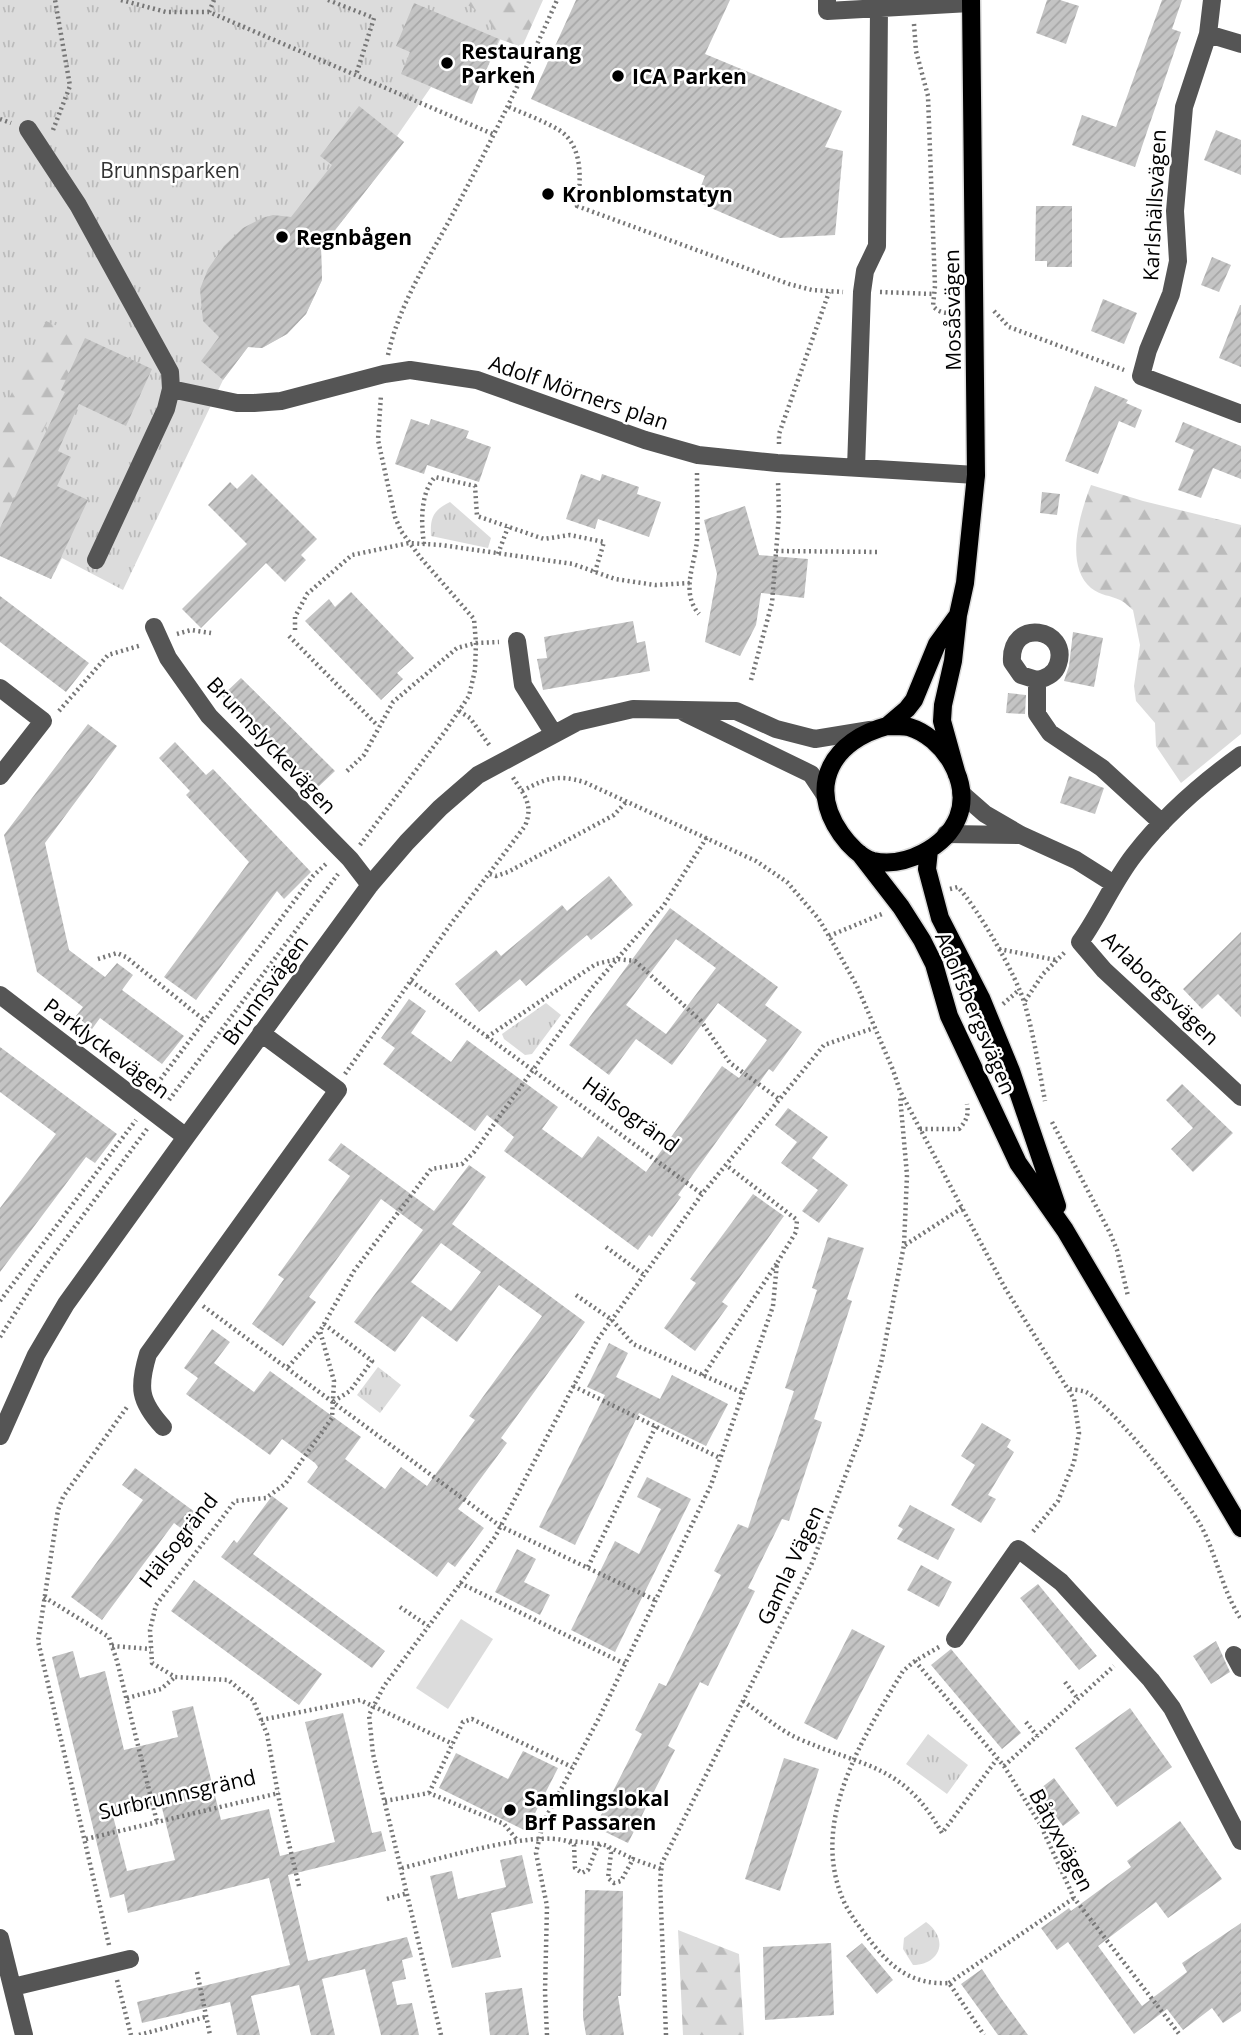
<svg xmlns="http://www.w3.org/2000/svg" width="1241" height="2035" viewBox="0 0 1241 2035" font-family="'Open Sans',sans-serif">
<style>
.grass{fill:url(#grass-tufts)}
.forest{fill:url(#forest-firs)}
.garden{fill:#dcdcdc}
.building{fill:url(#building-hatch);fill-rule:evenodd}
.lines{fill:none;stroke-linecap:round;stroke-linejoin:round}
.major-casing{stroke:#dbdbdb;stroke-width:21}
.path{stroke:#777;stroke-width:4.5;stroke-dasharray:2 3.5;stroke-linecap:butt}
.minor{stroke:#555;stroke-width:18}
.major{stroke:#000;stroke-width:18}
.poi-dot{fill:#000;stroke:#fff;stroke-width:2.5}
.labels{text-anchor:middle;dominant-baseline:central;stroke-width:5;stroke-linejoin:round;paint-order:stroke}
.poi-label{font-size:21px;font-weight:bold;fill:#000;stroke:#fff;text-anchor:start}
.park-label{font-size:21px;fill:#333;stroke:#fff}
.street-label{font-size:21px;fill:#000;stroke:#fff}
</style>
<defs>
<pattern id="grass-tufts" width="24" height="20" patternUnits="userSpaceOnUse" patternTransform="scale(1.75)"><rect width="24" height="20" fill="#dcdcdc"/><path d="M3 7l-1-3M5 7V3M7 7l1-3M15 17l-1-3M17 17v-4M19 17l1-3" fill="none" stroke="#bbb"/></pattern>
<pattern id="forest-firs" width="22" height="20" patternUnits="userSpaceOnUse" patternTransform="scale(1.75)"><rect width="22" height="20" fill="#dcdcdc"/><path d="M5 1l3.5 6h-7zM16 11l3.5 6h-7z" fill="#bbb"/></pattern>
<pattern id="building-hatch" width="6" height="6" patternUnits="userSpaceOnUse" patternTransform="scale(1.75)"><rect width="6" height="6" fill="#c4c4c4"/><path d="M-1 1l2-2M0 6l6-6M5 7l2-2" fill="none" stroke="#a7a7a7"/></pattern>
</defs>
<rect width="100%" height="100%" fill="#fff"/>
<path class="grass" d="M0 0H518L471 104 431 87 397 136 404 142 321 248 322 280 306 314 287 334 262 348 248 347 223 380 123 590 62 558 51 579 0 556Z
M450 502 491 538 488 548 431 536C430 518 433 510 450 502Z
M546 1003 561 1015 532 1054 525 1055 504 1039 502 1034Z
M378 1367 401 1385 380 1413 357 1395Z
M928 1734 968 1765 947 1794 906 1764Z
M926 1922C949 1939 941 1964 913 1965L903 1949 904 1938Z"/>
<path class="forest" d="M459 0H543L522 47 499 39 486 16Z
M46 321 85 338 0 528V407L4 409Z
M1091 485 1143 501 1241 525V734L1181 783 1156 746 1155 723 1136 701 1134 686 1140 645 1133 610C1129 607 1125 602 1120 600 1110 595 1101 596 1091 588 1064 565 1080 513 1091 485Z
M678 1930 739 1954 744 2035H683Z"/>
<path class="garden" d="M461 1619 493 1639 448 1709 416 1688Z"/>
<path class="building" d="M576 0H730L705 54 842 111 825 147 843 151 835 235 780 238 695 201 705 176 531 99Z
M1047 0H1060L1079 6 1066 44 1036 33Z
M1162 0H1182L1172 29 1181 32 1135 167 1072 145 1082 115 1116 127Z
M414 3 499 39 472 104 401 74 410 52 396 46Z
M359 106 404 142 321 248 322 280 306 314 287 334 262 348 248 347 223 380 201 361 219 337 203 321 200 289 208 269 224 246 243 228 262 218 273 215 291 217 332 165 320 156Z
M1216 130 1241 140V175L1204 160Z
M1036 206H1072V267H1047V261H1035Z
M1212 257 1231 265 1219 292 1201 285Z
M1103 299 1137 313 1124 344 1091 331Z
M1240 305H1241V367L1219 358Z
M85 338 152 369 126 426 79 404 58 451 71 457 57 486 88 500 51 579 0 556V528L65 392 61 390Z
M1095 386 1128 400 1126 403 1142 410 1135 428 1119 421 1098 474 1065 461Z
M411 419 429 425 431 419 469 431 466 438 491 447 479 482 427 465 424 474 395 464Z
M1183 422 1241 446V479L1213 468 1201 498 1178 490 1194 450 1175 442Z
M252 474 317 539 301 555 306 560 285 582 266 563 201 628 182 609 247 544 208 505 230 482 237 489Z
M581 474 600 481 602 474 639 487 637 494 661 502 649 537 598 519 595 529 566 519Z
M1042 492 1060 494 1057 515 1040 513Z
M745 506 759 555 808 559 804 598 761 593 756 625 740 656 705 642 717 574 704 520Z
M351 592 414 658 397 673 403 679 381 700 305 621 329 599 335 607Z
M0 596 89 663 66 692 0 642Z
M633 621 637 643 645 641 650 671 543 690 537 659 547 658 544 637Z
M1073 632 1103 638 1094 687 1064 681 1069 666Z
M241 678 335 771 316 789 222 696Z
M1008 693 1026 695 1025 714 1006 713Z
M88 724 117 746 45 843 69 950 105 977 117 963 133 975 122 990 184 1036 162 1064 100 1018 92 1029 76 1016 83 1007 37 972 4 835Z
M175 742 206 775 213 769 311 872 284 899 277 891 196 1000 164 977 249 862 186 795 190 791 159 758Z
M1069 776 1104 788 1095 814 1060 803Z
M609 876 633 905 591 940 587 935 526 986 520 979 479 1012 455 984 496 950 501 956 562 905 567 911Z
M670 908 778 987 765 1005 802 1032 773 1072 769 1069 678 1195 681 1197 652 1237 649 1235 638 1250 504 1151 514 1137 487 1115 475 1131 383 1064 395 1048 381 1038 409 999 426 1011 411 1033 451 1062 467 1040 558 1107 542 1129 582 1158 598 1136 646 1172 722 1066 739 1078 767 1040 718 1003 672 1065 636 1039 609 1075 569 1045ZM676 939 716 968 666 1034 626 1005Z
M1241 932V1017L1218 994 1202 1009 1183 989Z
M0 1047 117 1134 95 1163 86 1157 0 1272V1208L56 1134 0 1092Z
M1182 1084 1233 1133 1193 1172 1171 1149 1193 1128 1166 1100Z
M788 1108 828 1137 812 1158 848 1185 819 1223 802 1211 818 1190 781 1163 797 1142 775 1125Z
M341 1143 434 1211 469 1165 486 1177 452 1224 585 1322 501 1438 507 1443 458 1509 484 1528 455 1567 448 1562 437 1577 307 1482 318 1467 315 1463 282 1439 270 1455 186 1394 198 1378 184 1368 212 1329 230 1342 214 1363 254 1392 270 1371 361 1437 345 1459 385 1489 401 1467 427 1486 475 1420 469 1416 542 1316 499 1285 457 1342 422 1316 395 1352 354 1322 423 1230 381 1199 309 1297 316 1302 283 1346 252 1324 284 1279 278 1275 350 1176 328 1160ZM441 1243 481 1272 451 1311 411 1282Z
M753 1194 784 1216 722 1302 728 1306 695 1351 664 1328 696 1283 690 1279Z
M828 1237 864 1248 847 1299 852 1301 814 1419 822 1422 789 1521 782 1519 748 1588 755 1591 708 1686 700 1682 668 1746 675 1750 628 1843 595 1827 642 1734 635 1730 659 1683 666 1686 721 1575 714 1571 738 1524 748 1528 794 1391 785 1388 817 1290 812 1288Z
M609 1343 628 1353 616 1377 660 1399 672 1375 728 1404 706 1446 639 1413 575 1545 539 1527 605 1395 587 1387Z
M982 1423 1011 1440 1007 1447 1014 1452 988 1495 996 1499 981 1523 951 1505 975 1465 961 1456Z
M135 1468 203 1518 190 1535 174 1523 102 1620 71 1597 143 1500 122 1485Z
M647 1477 691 1499 615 1652 571 1630 615 1541 639 1554 661 1509 637 1497Z
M272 1496 288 1508 253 1554 385 1651 372 1668 221 1557 234 1540 237 1543Z
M910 1505 955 1529 938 1560 897 1539 903 1529 898 1526Z
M517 1549 536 1559 524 1582 550 1595 540 1615 495 1592Z
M921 1565 952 1582 939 1607 907 1590Z
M194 1580 322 1674 299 1705 171 1611Z
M1038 1584 1097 1656 1079 1670 1020 1598Z
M852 1629 885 1646 837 1740 804 1723Z
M1216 1641 1230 1672 1211 1684 1193 1656Z
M951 1649 1021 1733 1002 1749 931 1665Z
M73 1651 80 1678 105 1671 124 1750 178 1737 172 1711 193 1706 221 1820 269 1809 280 1856 335 1842 305 1722 343 1713 372 1833 381 1831 386 1851 288 1875 308 1961 407 1937 413 1957 402 1960 406 1979 392 1982 397 2005 412 2003 419 2035H381L365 1969 322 1979 335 2035H311L299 1985 251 1996 260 2035H237L230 2002 142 2023 137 2002 290 1965 269 1878 128 1913 124 1894 110 1898 52 1657ZM161 1804 175 1860 127 1871 113 1816Z
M1130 1708 1172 1767 1117 1807 1075 1748Z
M523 1751 558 1768 526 1831 439 1788 456 1753 508 1779Z
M784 1758 819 1769 780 1891 745 1879Z
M1054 1778 1080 1813 1063 1826 1037 1791Z
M1180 1821 1222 1879 1168 1918 1156 1902 1098 1946 1142 2006 1187 1972 1182 1963 1241 1923V2011L1223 2023 1212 2008 1183 2030 1167 2009 1134 2034 1068 1942 1057 1950 1041 1928 1069 1908 1071 1911 1131 1867 1127 1861Z
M522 1855 533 1903 491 1913 501 1957 452 1968 430 1876 452 1871 458 1899 506 1887 500 1860Z
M585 1890 623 1891 621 1996H618L624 2035H586L583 2017Z
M831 1943 834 2015 765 2020 763 1947Z
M862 1943 893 1980 877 1994 846 1956Z
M982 1969 1001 1998 1028 2035H998L961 1984Z
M522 1988 529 2035H490L485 1993Z"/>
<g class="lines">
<g class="major-casing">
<path id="major" d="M887 726C894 726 902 726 909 727 943 737 972 782 958 817 946 847 905 868 873 861 861 858 848 844 841 834 806 784 834 740 887 726Z
M887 726 907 709 914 700 937 644 958 615
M957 775 942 721 943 705 953 661 958 615 965 583 976 475 971 0
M929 850 927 869 940 918 981 998 1011 1071 1057 1206
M860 854 901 907 922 940 934 964 949 1016 1018 1163 1065 1230 1241 1528"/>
</g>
<path class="path" d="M121 0 166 12H209L495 135
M328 0 374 18 356 75
M209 12 214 0
M914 24 916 51 928 96 935 286 933 306C940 314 947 313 957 313
M509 107C525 114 544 121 559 130 584 146 581 182 577 206L789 284 812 290 843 292
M0 119 11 123
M53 130 70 86 55 0
M880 292 934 294
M994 311 1009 327 1124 370
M388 355C399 303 432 254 457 206 493 138 526 70 557 0
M779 444V434L829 292
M697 473C697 496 698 518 697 540 695 565 680 592 699 614
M424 544C421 523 420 493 435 477L475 486 477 516 544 539 570 535 604 542 595 572
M776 551 879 552
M498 554 508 527
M295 630V617L307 594 352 555 409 543 441 545 573 564 615 579 655 585 690 583
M177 634 191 630 211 633
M289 636 378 726
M751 680 772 603 779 515 778 481
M59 711 108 655 142 645
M459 711 470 718 490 746
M347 771 364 755 393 702 457 648 476 643 499 642
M522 791C547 778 556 774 584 782L756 861 787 882 818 918 829 936 857 986 893 1070 900 1091 962 1208 1005 1288 1074 1399 1079 1433 1074 1462 1058 1501 1031 1534
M360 845 446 730 469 696 475 670 476 643 474 619 420 557 401 531 395 517 378 440 381 395
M490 874 496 876 508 872 614 815 627 801
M950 889 958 887C978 909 1017 976 1025 1005 1034 1036 1039 1069 1045 1101
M829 936 882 914
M999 949 1056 960
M98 959 117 953 126 957 204 1020
M411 981 702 1194
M1025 1001 1043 974 1066 951
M1003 1004 1019 990
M487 1037 596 964 618 959 635 961 701 1021 730 1063 779 1099
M345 1074 450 925 525 826C534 804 524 795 512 776
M154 1088 313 876 328 862
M169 1100 338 874
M1052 1122 1110 1233 1117 1250 1128 1296
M920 1129H959C966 1121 969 1116 967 1104
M905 1245 962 1208
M606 1247 644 1275
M576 1295 612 1320 633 1344 743 1393
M0 1301 136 1120
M203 1306 500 1526 655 1600
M324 1324 372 1361 350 1391 334 1401
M0 1337 39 1275 147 1129
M288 1367 320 1331
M703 1376 777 1263
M573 1386 720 1458
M1070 1389C1075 1390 1081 1390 1086 1392 1110 1404 1187 1500 1201 1526 1217 1556 1222 1590 1241 1619
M588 1567 656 1426
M460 1583 625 1664
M44 1597 109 1637 117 1661 157 1822
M400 1607 428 1626
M112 1646 151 1649
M939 1647 915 1661 903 1671C863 1738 807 1823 845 1904 852 1918 863 1931 872 1943 893 1970 915 1985 949 1983L984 2035
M915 1661 1004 1766 1040 1824 1074 1898 1180 2035
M1065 1682 1078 1699
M127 1698 161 1689 175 1677
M743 1701C760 1713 778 1729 797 1738 862 1767 903 1763 942 1833L997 1759
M261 1720 360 1700 453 1744
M1026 1722 1037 1736
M1004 1766 1114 1666
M429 1793 463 1722 472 1719 572 1767
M385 1801 429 1793 504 1824 517 1840
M86 1839 279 1793
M570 1841 600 1844
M609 1847 633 1859
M402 1868C433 1861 551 1824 574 1845L575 1868 582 1873 588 1870 597 1847 601 1844 608 1846 611 1853 608 1878 614 1883 621 1881 633 1859 661 1869
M299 1886 281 1810 267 1734 253 1700 228 1680 175 1677 152 1663 150 1630 156 1605 235 1501 266 1498 285 1484 332 1418 334 1381 320 1331 354 1271 431 1169 462 1164 474 1152 591 989 664 905 707 837
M387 1899 408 1893
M109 1945 38 1641 58 1510 63 1497 127 1407
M197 1972 210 2035
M117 1980 131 2035
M949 1983 1074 1898
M139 2035 205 2017
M441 2035 373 1754 369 1715 384 1686 495 1537 598 1339 702 1194 824 1045 874 1028
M547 2035 545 1992 547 1906 536 1853 543 1823 599 1718 711 1485 773 1306 777 1263 796 1232 797 1220 726 1165
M666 2035 660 1882 662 1863 812 1563 861 1435 882 1359 904 1245 907 1175 900 1096"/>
<path class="minor" d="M827 0V11L970 3
M1212 0 1208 34 1184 107 1175 211 1178 261 1171 294 1148 350 1141 376 1241 414
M1208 34 1241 44
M28 129 78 205 170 372 171 389 166 409 96 560
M171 389 237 403H254L281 401 384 374 410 370 477 380 645 440 698 455 777 463 976 475
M856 468 862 292 865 271 877 246 879 7
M154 627 168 658 209 716 350 859 370 885
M517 641 523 685 554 734
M1037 680 1021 675 1012 662C1009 617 1070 628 1058 664 1055 674 1047 678 1037 680V714L1050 733 1102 768 1162 823
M0 688 43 721 0 776
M685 713 811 774 825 795
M1241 755C1202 783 1164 816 1134 855 1113 882 1100 914 1080 942L1104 970 1241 1097
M961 793 985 814 1021 835 1076 860 1114 884
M946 834 1021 835
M0 995 186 1137
M163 1427C139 1401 138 1387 148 1354L338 1090 261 1033
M0 1436 36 1355 66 1304 186 1137 370 885 407 842 440 808 478 775 577 722 633 709 736 711 776 729 815 739 870 730
M955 1639 1018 1549 1061 1582 1151 1680 1172 1708 1241 1841
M1234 1655 1241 1668
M0 1938 24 2035
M13 1987 130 1959"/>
<use href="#major" class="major"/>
</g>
<g class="poi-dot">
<circle cx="447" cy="63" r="7"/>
<circle cx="618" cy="76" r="7"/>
<circle cx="548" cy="194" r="7"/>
<circle cx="282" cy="237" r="7"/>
<circle cx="510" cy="1810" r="7"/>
</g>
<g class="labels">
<g class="poi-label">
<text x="461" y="51">Restaurang<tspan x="461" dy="24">Parken</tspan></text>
<text x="632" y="76">ICA Parken</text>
<text x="562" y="194">Kronblomstatyn</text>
<text x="296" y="237">Regnbågen</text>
<text x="524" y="1798">Samlingslokal<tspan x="524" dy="24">Brf Passaren</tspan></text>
</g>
<g class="park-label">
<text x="170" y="170">Brunnsparken</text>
</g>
<g class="street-label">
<text transform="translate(1154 205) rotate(-87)">Karlshällsvägen</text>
<text transform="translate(952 310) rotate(-91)">Mosåsvägen</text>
<text transform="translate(579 392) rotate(19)">Adolf Mörners plan</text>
<text transform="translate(272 745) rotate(47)">Brunnslyckevägen</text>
<text transform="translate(1161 988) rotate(44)">Arlaborgsvägen</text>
<text transform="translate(265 990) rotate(-54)">Brunnsvägen</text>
<text transform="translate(976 1013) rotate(67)">Adolfsbergsvägen</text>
<text transform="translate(107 1048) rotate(37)">Parklyckevägen</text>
<text transform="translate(631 1114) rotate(36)">Hälsogränd</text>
<text transform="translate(178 1540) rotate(-52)">Hälsogränd</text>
<text transform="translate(790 1565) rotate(-65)">Gamla Vägen</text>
<text transform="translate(177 1794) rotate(-13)">Surbrunnsgränd</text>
<text transform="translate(1062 1840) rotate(62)">Båtyxvägen</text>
</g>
</g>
</svg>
